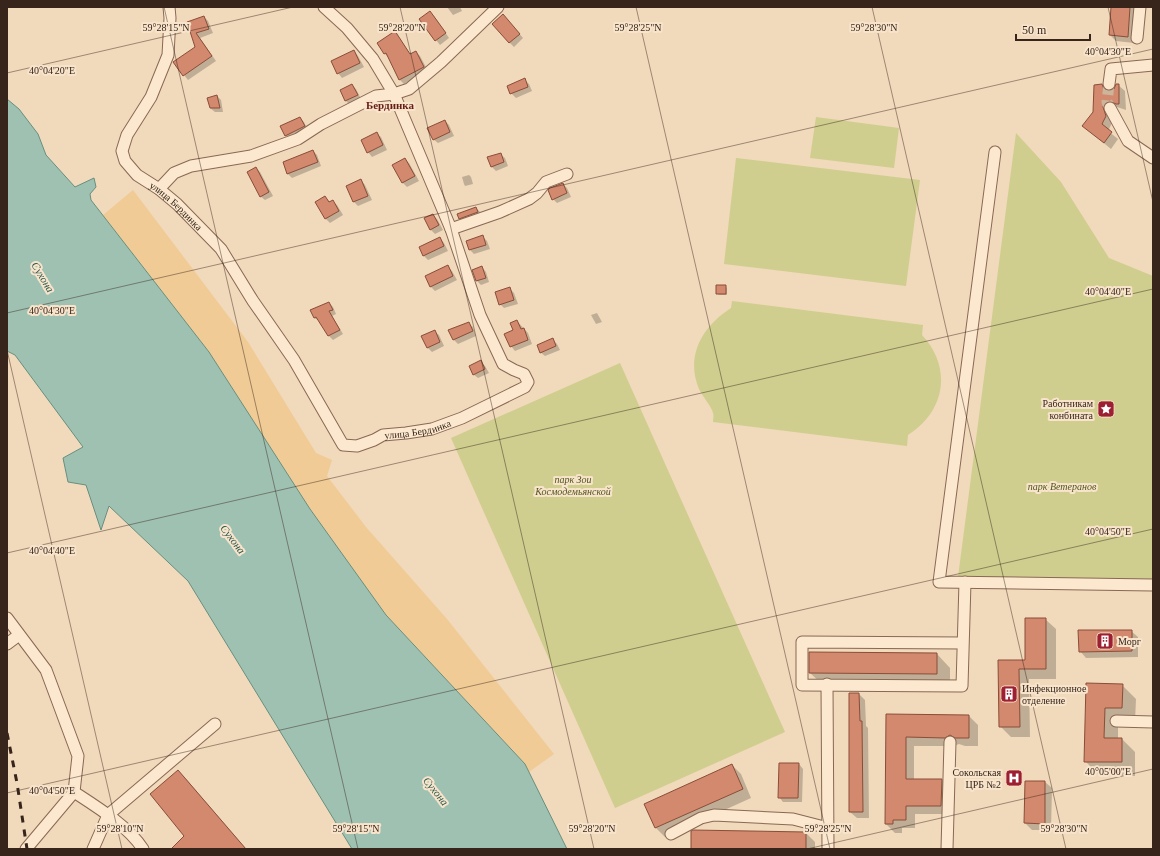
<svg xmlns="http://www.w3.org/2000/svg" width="1160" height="856" viewBox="0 0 1160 856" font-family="'Times New Roman',serif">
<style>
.green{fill:#cfce8e}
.sand{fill:#f0cb95}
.water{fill:#9fc1b2;stroke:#678f7f}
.shadow{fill:#0003}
.building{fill:#d2896d;stroke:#8a4d38}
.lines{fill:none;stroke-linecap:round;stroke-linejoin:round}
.minor-tunnel{stroke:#ccb59b;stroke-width:11;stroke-dasharray:11 5.5;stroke-linecap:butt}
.minor-casing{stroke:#896854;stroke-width:13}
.minor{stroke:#fbe8ce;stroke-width:11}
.rail{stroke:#37241a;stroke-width:3;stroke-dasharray:7 7;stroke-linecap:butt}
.ticks{fill:none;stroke:#37241a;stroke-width:1;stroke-opacity:0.45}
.labels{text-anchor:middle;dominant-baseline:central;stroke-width:4;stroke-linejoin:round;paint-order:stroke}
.street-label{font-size:10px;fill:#37241a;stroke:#f8e4cb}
.poi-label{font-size:10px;fill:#37241a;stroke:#f8e4cb;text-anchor:end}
.park-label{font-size:10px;font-style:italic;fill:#4f551f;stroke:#f8e4cb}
.neighbourhood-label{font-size:11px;font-weight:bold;fill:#661c16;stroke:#f8e4cb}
.water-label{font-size:11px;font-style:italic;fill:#28584e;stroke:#f8e4cb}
.ticks-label{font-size:10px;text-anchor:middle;fill:#37241a;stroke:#f8e4cb;stroke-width:4;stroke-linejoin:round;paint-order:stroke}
</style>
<rect width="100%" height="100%" fill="#f1d9bb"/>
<path class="green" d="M816 117 899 128 894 168 810 158Z
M1016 133 1061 182 1109 258 1153 276V579L958 577Z
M736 158 920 180 906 286 724 264Z
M732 301 923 325 922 335C952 367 946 411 908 435L907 446 713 422C713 420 714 416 713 413 712 407 702 396 699 389 685 355 703 326 731 308Z
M620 363 785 732 615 808 451 438Z"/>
<path class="sand" d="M133 190 248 342 316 453 332 460 327 476 366 527 447 619 554 754 529 772 525 764 386 615 310 509 209 352 103 215Z"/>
<path class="water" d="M7 99 19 109 38 134 46 155 75 187 94 178 96 187 90 194 91 200 209 352 310 509 386 615 525 764 567 849H352L188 581 109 506 101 530 86 485 68 482 63 458 83 447 15 355 7 351Z"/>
<path class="shadow" d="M447 7H460L462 11 453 15Z
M1112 7H1137L1134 43 1116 41 1110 35Z
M434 16 449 38 440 45 436 40Z
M204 17 208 21 213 33 200 38 216 61 188 80 184 75 197 47 188 23Z
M508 20 523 38 514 47 509 42Z
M395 32 411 55 416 52 420 56 428 71 404 84 400 80 389 58 385 54Z
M354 51 358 56 364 67 342 78 338 73Z
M524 79 529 84 532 91 516 98 511 93Z
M352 85 356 89 361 99 350 105 346 101 341 90Z
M1102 85 1108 92 1115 89 1118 85 1125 91 1126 110 1117 107 1111 111 1112 123 1108 131 1118 139 1111 149 1083 126 1094 113Z
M217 96 221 100 223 112H215L210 108Z
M300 118 304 122 308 131 290 140 286 135Z
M445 121 449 125 454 136 438 143 433 139Z
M376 133 381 137 387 150 372 157 368 152 362 140Z
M313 151 317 155 321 166 292 178 288 174 284 163Z
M500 154 505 158 508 166 496 171 491 166Z
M405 159 409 163 419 181 407 187 403 183 393 165Z
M256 168 260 172 273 196 265 200 260 196Z
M469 175 471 177 473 184 465 186 464 184 462 177Z
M361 180 365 185 372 200 358 206 354 202 347 186Z
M563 184 567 188 571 197 557 203 553 199Z
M325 197 330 202 332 201 337 205 343 215 330 223 326 219 316 202Z
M476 208 480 212 482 216 464 223 460 218Z
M433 215 437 219 443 230 435 234 431 230Z
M483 237 487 241 490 249 474 254 470 250 467 241Z
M440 238 444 243 448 251 428 260 424 256 420 248Z
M447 266 452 271 457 280 435 291 431 287 426 277Z
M482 267 486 272 489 282 481 285 477 281 473 270Z
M725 286 727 288V295H719L717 293Z
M510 289 514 293 518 304 504 308 500 304Z
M329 303 333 307 336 314 332 316 343 334 333 340 329 336 320 321 314 318Z
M597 313 602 322 596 324 591 315Z
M517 321 528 333 532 344 515 351 511 346Z
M468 323 473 327 476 336 458 344 454 340Z
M434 331 439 335 444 346 432 352 428 348 423 337Z
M553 340 557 344 560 350 545 356 540 352Z
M481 362 485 366 489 373 478 378 473 374Z
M1045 619 1056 629V679H1029L1030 737H1011L1000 726 999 661H1026Z
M1131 631 1138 637V657L1086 658 1080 651Z
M937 654 950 668V687L824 686 810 673Z
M1087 684 1122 685 1136 699 1135 722 1118 721V739H1122L1135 752V776L1099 775 1085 761Z
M850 694H859L865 700 866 726 868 728 869 818H857L850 812Z
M887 715 969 716 978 725V746H965L959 744 954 746H914V780H942L951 789 950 814H915V828H902V833H895L886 824Z
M799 764 803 769 802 802H783L779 797Z
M732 765 741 774 751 798 665 837 656 828 645 804Z
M178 771 187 780 246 849H172L186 836Z
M1026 782H1045L1052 788 1051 830H1032L1025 823Z
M806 833 815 842V849H692Z"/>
<path class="building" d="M1111 7H1130L1128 37 1109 35Z
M430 11 446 33 435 41 419 19Z
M503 14 520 34 509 43 492 24Z
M204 16 209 29 196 33 212 56 183 76 173 62 195 47 187 22Z
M395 31 410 54 416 51 424 67 399 80 386 53 384 54 377 43Z
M354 50 360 63 337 74 331 61Z
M525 78 528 87 510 94 507 86Z
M352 84 358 95 345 101 340 90Z
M1102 84 1104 89 1108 91 1114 89 1116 84H1119V104H1116L1110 101 1104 104 1103 107 1106 116 1102 124 1112 132 1104 143 1082 126 1093 112 1094 85Z
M217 95 220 108H210L207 98Z
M300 117 305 126 285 136 280 126Z
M445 120 450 132 433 140 427 128Z
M377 132 383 145 367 153 361 140Z
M313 150 318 162 287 174 283 162Z
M501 153 504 162 491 167 487 157Z
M405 158 415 176 402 183 392 165Z
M256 167 269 192 260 197 247 172Z
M361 179 368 196 353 202 346 186Z
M563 183 567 193 552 200 548 190 550 188Z
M325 196 329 202 333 200 339 211 325 219 315 202Z
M476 207 478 212 459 219 457 214Z
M433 214 439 225 430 230 424 218Z
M483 235 486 245 469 250 466 241Z
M440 237 444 246 423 256 419 247Z
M448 265 453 276 430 287 425 276Z
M482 266 486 278 476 281 472 270Z
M716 285H726V294H716Z
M510 287 514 300 499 305 495 292Z
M329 302 333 310 329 311 340 330 328 336 316 317 314 318 310 310Z
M517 320 521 329 524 328 528 340 510 347 504 334 513 330 510 323Z
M469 322 473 331 453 340 448 330Z
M435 330 440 342 427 348 421 336Z
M553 338 556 346 540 353 537 345Z
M481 360 485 369 473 375 469 366Z
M1025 618H1046V669H1019L1020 727H999L998 660H1025Z
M1078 630H1132V651L1079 652Z
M809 652 937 653V674L809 673Z
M1086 683 1123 684 1122 708H1105L1104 738H1122V762H1084Z
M849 693H859L860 721H862L863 812H849Z
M886 714 969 715V738H955L950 735 945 738 906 737V779H942L941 806H906V820H893V824H885Z
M779 763H799L798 798H778Z
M732 764 743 789 655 828 644 804Z
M178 770 246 849H171L184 836 150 794Z
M1025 781H1045V824L1024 823Z
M693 830 806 832V849H691V831Z"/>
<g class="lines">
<path class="minor-tunnel" d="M1109 84 1107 102 1110 108"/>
<g class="minor-casing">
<g id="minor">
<path id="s1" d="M169 7 170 18 168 55 151 97 127 135 122 151 125 161 137 175 159 189 177 204 221 249 253 301 294 360 343 445 357 446 374 440 383 435 406 433 432 429 462 418 525 387 528 382 524 374 514 370 503 364 480 315 451 229 394 94 373 59 347 28 324 7"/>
<path d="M1137 38 1140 7"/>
<path d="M1109 84 1111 69 1153 65"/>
<path d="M1110 108 1128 141 1153 158"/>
<path d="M995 152 939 582 1153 585"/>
<path d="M159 189 174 173 191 166 251 156 298 139 321 124 376 96 394 94 409 89 441 62 498 7"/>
<path d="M451 229 500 212 529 199 537 193 546 182 567 174"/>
<path d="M7 618 46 670 78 756 74 792 26 849"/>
<path d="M963 643 802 642V685L962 686 965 582"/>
<path d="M7 644 19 635"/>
<path d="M827 684 828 849"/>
<path d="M1116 721 1153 722"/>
<path d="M74 792C97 807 128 826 143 849"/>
<path d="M671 834 701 818 714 815 793 819 828 828"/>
<path d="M93 849 108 815 215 724"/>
<path d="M947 849 950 742"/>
</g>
</g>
<use href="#minor" class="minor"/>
<path class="rail" d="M7 733 17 783 27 849"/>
</g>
<path class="ticks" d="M164 7 358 849M400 7 594 849M636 7 830 849M872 7 1066 849M1108 7 1153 202M7 73 293 7M7 313 1153 49M7 350 122 849M7 553 1153 289M7 793 1153 529M807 849 1153 769"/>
<defs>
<g id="sight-square" transform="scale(0.9)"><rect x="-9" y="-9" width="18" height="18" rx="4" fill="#9c1f32" stroke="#f8e4cb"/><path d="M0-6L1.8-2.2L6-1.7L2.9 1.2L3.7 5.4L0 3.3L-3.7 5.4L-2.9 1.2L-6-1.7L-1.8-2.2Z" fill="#fff"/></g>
<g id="building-square" transform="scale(0.9)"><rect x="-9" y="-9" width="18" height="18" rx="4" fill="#9c1f32" stroke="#f8e4cb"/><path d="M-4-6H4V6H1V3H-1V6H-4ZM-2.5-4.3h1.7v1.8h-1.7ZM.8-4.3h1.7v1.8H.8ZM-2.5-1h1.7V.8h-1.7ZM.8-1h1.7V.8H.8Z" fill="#fff"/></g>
<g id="hospital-square" transform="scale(0.9)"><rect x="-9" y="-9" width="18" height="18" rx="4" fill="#9c1f32" stroke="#f8e4cb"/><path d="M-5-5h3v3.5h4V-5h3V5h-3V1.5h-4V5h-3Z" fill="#fff"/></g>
</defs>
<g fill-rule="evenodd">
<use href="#sight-square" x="1106" y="409"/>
<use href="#building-square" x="1105" y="641"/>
<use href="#building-square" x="1009" y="694"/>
<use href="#hospital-square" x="1014" y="778"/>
</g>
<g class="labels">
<g class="street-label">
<text stroke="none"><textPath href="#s1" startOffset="234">улица Бердинка</textPath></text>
<text stroke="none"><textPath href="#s1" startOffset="605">улица Бердинка</textPath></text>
</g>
<g class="poi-label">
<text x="1093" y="403">Работникам<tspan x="1093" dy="12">конбината</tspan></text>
<text x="1118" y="641" text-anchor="start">Морг</text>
<text x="1022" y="688" text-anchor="start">Инфекционное<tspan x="1022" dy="12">отделение</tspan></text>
<text x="1001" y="772">Сокольская<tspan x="1001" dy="12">ЦРБ №2</tspan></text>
</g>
<g class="park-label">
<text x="573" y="479">парк Зои<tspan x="573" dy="12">Космодемьянской</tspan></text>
<text x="1062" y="486">парк Ветеранов</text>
</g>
<g class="neighbourhood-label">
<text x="390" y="105">Бердинка</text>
</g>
<g class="water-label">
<text transform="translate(43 277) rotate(59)">Сухона</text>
<text transform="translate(233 539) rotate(53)">Сухона</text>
<text transform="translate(436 791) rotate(51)">Сухона</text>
</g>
</g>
<g class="ticks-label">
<text x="166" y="31">59°28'15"N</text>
<text x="402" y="31">59°28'20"N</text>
<text x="638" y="31">59°28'25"N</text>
<text x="874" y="31">59°28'30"N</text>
<text x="1108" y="55">40°04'30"E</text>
<text x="52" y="74">40°04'20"E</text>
<text x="1108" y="295">40°04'40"E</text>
<text x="52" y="314">40°04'30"E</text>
<text x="1108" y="535">40°04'50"E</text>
<text x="52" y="554">40°04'40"E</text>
<text x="1108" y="775">40°05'00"E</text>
<text x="52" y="794">40°04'50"E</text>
<text x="120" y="832">59°28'10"N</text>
<text x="356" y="832">59°28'15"N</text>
<text x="592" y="832">59°28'20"N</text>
<text x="828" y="832">59°28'25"N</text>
<text x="1064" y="832">59°28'30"N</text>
</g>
<rect width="1160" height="856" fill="none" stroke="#37241a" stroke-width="16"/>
<path d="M1016 34v6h74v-6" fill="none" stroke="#37241a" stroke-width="2"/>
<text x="1022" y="34" font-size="12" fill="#37241a" stroke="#f8e4cb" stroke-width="3" paint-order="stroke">50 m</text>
</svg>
